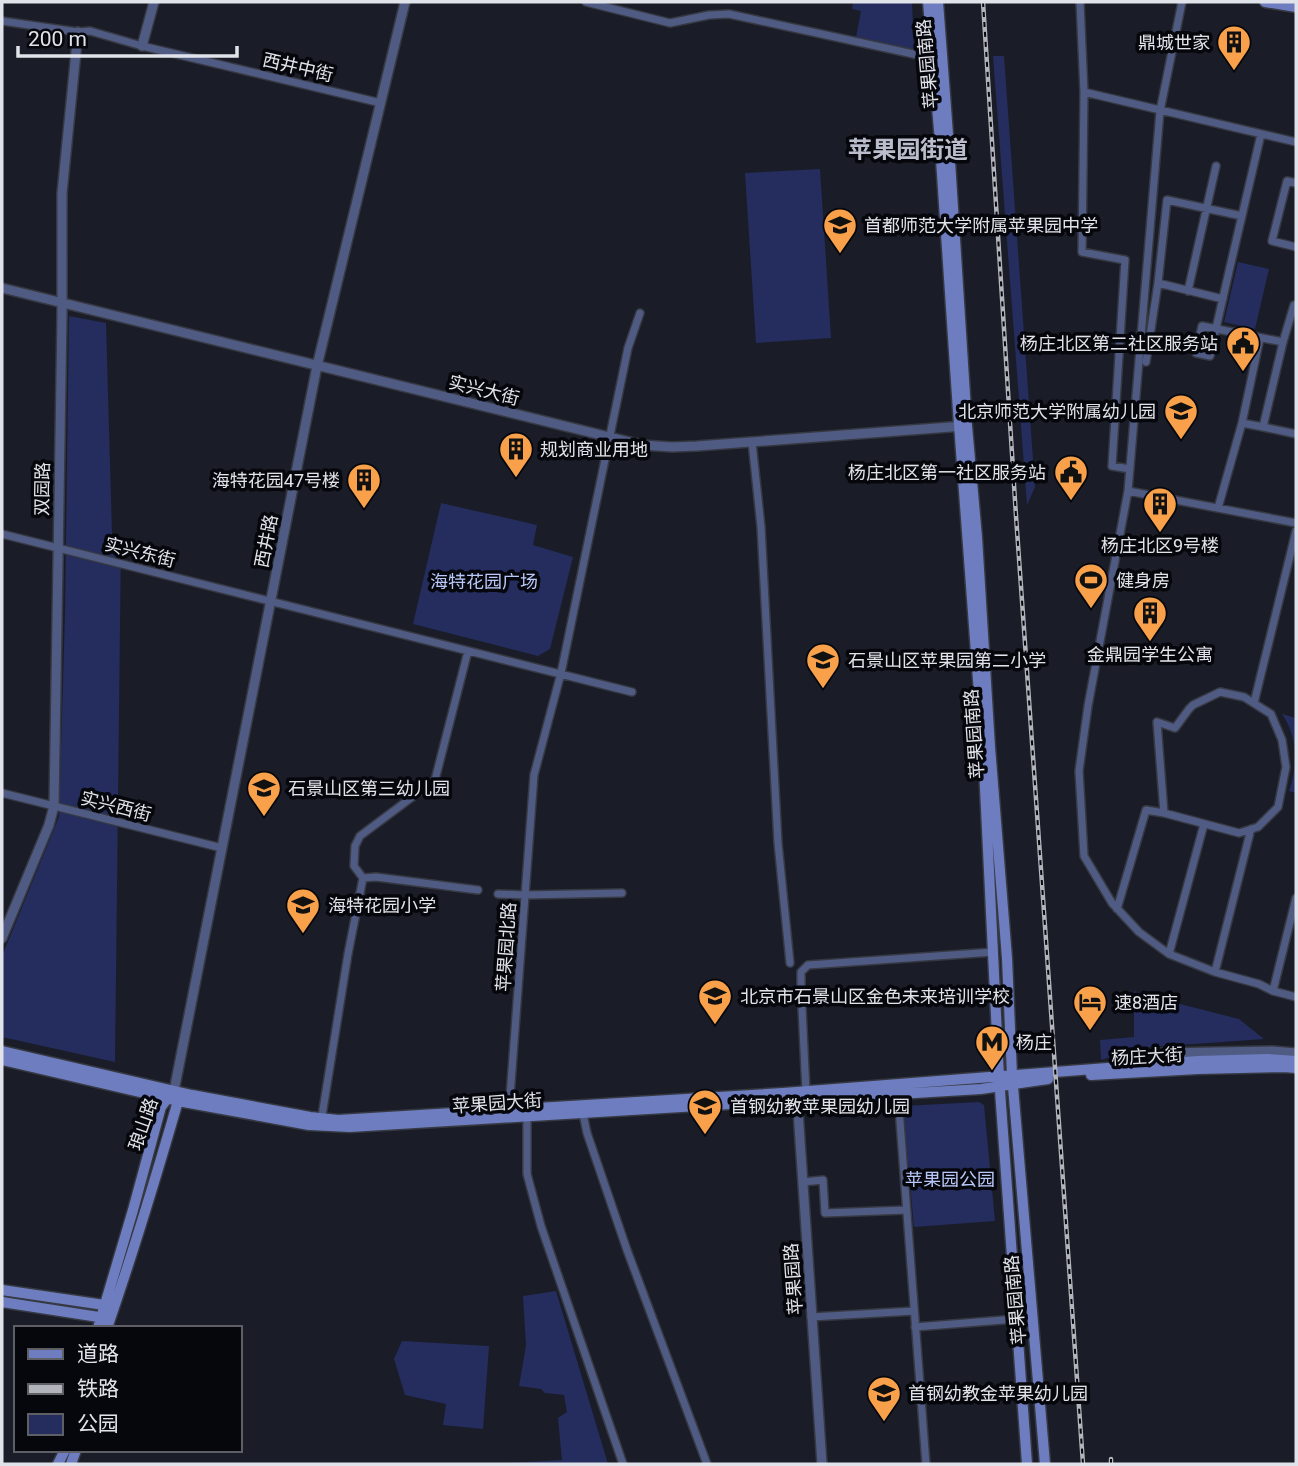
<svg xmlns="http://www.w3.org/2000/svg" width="1298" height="1466" viewBox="0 0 1298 1466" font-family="Roboto,'Noto Sans SC',sans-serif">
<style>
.green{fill:#242d5d}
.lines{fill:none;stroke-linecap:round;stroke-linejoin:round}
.minor-casing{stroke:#363942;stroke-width:10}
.tertiary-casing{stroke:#363942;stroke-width:12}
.secondary-casing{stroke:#363942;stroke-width:13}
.minor{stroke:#505b84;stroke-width:7}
.tertiary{stroke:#505b84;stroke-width:9}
.secondary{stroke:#6d7dbf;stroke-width:10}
.rail-casing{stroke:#b2b4bc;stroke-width:4.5}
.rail{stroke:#06070c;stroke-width:2;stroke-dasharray:5;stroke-linecap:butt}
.labels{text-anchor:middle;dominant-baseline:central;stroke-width:7;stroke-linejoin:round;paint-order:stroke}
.poi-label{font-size:18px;fill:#e1e3ea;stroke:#06070c;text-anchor:start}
.street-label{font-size:18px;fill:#e1e3ea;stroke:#06070c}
.park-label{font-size:18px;fill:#b9c8fa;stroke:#06070c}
.district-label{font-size:24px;font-weight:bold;fill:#babecc;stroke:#06070c}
</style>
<rect width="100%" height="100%" fill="#1a1d27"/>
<path class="green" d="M853 2H912L914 51 856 37 861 11 852 9Z
M993 56H1004L1035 487 1027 505Z
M820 169 831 338 756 343 745 173Z
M1238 262 1269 269 1255 329 1224 322Z
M69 316 106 323 112 534 121 539 115 1062 2 1037V956L59 817 65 614Z
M441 503 537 525 533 545 573 557 550 649 538 656 413 624Z
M1282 714 1296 718V793L1289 791C1298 766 1298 737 1282 714Z
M1134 991 1180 1004 1239 1019 1264 1039 1138 1048 1101 1060 1100 1040 1134 1037Z
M979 1102 984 1105 995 1221 914 1227 903 1106Z
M556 1291 608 1464H508V1463L562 1460 558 1418 567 1412 564 1395 545 1393 541 1389 519 1386 526 1346 523 1296Z
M402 1341 489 1346 483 1429 443 1425 446 1404 405 1395 394 1359Z"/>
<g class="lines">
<g class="minor-casing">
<path id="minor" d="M586 2 670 23 709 15 729 14 918 55 933 54
M1080 2 1084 92 1296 142
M1182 2 1160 111 1128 491 1088 706 1079 771 1084 856 1112 903 1139 932 1169 954 1215 972 1259 984 1273 991
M2 21 78 32 90 31 142 46 381 103
M1084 92 1082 252 1125 260 1112 466 1130 469
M1261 134C1244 208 1226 282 1210 356L1196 353 1202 326 1283 342 1294 305 1296 306
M1296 183 1287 181 1272 241 1296 247
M1158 283 1167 200 1242 216
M1188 291 1216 166
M1283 342 1263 427 1296 434
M1146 362 1158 283 1223 299
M1242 423 1260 338
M752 442 761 527 778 843 790 963
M1128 491 1296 523
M1218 508 1242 423 1263 427
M2 534 632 692
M1220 692 1244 697 1271 714 1282 740 1286 767 1278 807 1258 827 1239 833 1164 813 1157 722 1175 728 1189 709 1193 705Z
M1254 703 1296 531
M2 793 222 848
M363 878 376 877 478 890
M498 894 525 895 622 893
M1296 898 1273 991 1296 997
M1117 909 1146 810 1164 813
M1169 954 1204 824
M1215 972 1251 829
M806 1091 801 987V972L808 965 994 952
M898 1095 926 1464
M582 1109 587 1133 627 1250 707 1464
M509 1110 534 775 561 673 628 348 640 313
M527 1113V1174L541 1226 623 1464
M321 1122 348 954 363 878 354 866 355 846 360 836 435 780 468 651
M803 1182 823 1180 825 1213 906 1210
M811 1317 914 1311
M915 1327 1016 1319"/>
</g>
<g class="tertiary-casing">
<path id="tertiary" d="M142 46 154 2
M2 288 642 445 672 447 697 446 964 426
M2 938 49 825 54 806 62 316V193L78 32
M1126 1066 1144 1057 1162 1053 1272 1051 1296 1053
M174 1091 317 366 405 2
M797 1096 822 1464"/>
</g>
<g class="secondary-casing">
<path id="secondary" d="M928 2 939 130 958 411 983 747 999 1077 1027 1464
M938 2 950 161 967 426 977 537 990 747 1007 958 1012 1075 1045 1464
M1265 2 1296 7
M2 1051 192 1095 310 1117 338 1120 783 1093 1198 1061 1267 1059 1296 1061
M2 1060 178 1101 309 1125 350 1127 981 1089 1048 1079
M1091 1075 1198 1069 1284 1067 1296 1068
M2 1290 111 1306
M2 1302 105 1318
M98 1328 133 1210 161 1107 170 1095
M107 1328C133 1253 156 1177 178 1101L177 1098
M58 1464 65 1450
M71 1464 76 1450"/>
</g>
<use href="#minor" class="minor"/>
<use href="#tertiary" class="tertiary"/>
<use href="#secondary" class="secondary"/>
<g class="rail-casing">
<path id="rail" d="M983 2 1016 516 1083 1464
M1111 1459V1464"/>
</g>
<use href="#rail" class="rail"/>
</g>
<defs>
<g id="building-pin" transform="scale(1.75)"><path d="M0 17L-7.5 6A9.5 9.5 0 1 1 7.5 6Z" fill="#f8a14a" stroke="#06070c"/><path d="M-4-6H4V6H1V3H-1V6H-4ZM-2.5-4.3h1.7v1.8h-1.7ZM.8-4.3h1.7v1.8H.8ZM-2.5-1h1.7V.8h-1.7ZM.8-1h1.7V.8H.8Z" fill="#111"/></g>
<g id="school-pin" transform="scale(1.75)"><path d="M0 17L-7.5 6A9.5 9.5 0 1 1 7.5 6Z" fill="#f8a14a" stroke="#06070c"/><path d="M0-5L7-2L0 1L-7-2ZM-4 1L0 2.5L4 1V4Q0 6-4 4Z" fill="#111"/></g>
<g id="civic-pin" transform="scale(1.75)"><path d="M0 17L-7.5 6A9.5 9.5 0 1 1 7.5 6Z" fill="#f8a14a" stroke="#06070c"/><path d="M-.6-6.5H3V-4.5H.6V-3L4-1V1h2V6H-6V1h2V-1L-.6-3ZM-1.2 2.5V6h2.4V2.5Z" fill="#111"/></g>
<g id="stadium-pin" transform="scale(1.75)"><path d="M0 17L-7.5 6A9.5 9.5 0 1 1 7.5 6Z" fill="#f8a14a" stroke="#06070c"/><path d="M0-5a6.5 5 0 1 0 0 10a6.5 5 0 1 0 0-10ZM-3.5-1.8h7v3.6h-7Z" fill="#111"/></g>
<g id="hotel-pin" transform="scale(1.75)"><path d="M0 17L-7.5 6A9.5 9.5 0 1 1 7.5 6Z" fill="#f8a14a" stroke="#06070c"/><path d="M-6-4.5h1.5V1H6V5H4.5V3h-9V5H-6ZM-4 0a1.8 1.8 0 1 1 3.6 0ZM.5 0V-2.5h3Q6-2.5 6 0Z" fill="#111"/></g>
<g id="metro-pin" transform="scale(1.75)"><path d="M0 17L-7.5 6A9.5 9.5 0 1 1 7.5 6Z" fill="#f8a14a" stroke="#06070c"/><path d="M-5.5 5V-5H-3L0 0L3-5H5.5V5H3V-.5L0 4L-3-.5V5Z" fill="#111"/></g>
</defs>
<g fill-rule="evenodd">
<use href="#building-pin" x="1234" y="42"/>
<use href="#school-pin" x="840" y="225"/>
<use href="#civic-pin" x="1243" y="343"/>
<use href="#school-pin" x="1181" y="411"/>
<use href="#building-pin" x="516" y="449"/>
<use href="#civic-pin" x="1071" y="472"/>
<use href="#building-pin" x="364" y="480"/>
<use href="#building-pin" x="1160" y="504"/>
<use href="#stadium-pin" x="1091" y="580"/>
<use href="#building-pin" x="1150" y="613"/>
<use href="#school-pin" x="823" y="660"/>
<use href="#school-pin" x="264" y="788"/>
<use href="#school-pin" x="303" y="905"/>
<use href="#school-pin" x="715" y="996"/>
<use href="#hotel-pin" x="1090" y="1002"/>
<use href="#metro-pin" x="992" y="1042"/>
<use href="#school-pin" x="705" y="1106"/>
<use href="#school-pin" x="884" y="1393"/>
</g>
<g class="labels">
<g class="poi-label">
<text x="1210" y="42" text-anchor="end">鼎城世家</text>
<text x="864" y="225">首都师范大学附属苹果园中学</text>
<text x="1218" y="343" text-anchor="end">杨庄北区第二社区服务站</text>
<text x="1156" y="411" text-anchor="end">北京师范大学附属幼儿园</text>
<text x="540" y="449">规划商业用地</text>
<text x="1046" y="472" text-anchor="end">杨庄北区第一社区服务站</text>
<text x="340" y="480" text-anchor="end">海特花园47号楼</text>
<text x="1160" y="545" text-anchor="middle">杨庄北区9号楼</text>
<text x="1116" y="580">健身房</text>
<text x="1150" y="654" text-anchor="middle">金鼎园学生公寓</text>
<text x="848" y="660">石景山区苹果园第二小学</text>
<text x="288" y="788">石景山区第三幼儿园</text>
<text x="328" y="905">海特花园小学</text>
<text x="740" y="996">北京市石景山区金色未来培训学校</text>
<text x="1114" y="1002">速8酒店</text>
<text x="1016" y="1042">杨庄</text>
<text x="730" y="1106">首钢幼教苹果园幼儿园</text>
<text x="908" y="1393">首钢幼教金苹果幼儿园</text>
</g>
<g class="street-label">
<text transform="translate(927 64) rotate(-95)">苹果园南路</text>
<text transform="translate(298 67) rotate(13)">西井中街</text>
<text transform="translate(484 390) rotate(14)">实兴大街</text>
<text transform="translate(42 489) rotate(-89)">双园路</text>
<text transform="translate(266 541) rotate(-79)">西井路</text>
<text transform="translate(140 552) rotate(14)">实兴东街</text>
<text transform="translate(974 734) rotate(-94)">苹果园南路</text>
<text transform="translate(116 806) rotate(14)">实兴西街</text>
<text transform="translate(506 947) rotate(-86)">苹果园北路</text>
<text transform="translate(1147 1056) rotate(-3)">杨庄大街</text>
<text transform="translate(497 1103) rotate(-4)">苹果园大街</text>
<text transform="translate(143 1124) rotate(-71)">琅山路</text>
<text transform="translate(793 1279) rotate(-94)">苹果园路</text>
<text transform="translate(1015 1300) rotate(-95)">苹果园南路</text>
</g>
<g class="park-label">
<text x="484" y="581">海特花园广场</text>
<text x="950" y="1179">苹果园公园</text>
</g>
<g class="district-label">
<text x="908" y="150">苹果园街道</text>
</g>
</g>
<rect width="1298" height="1466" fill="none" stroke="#e1e3ea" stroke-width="7"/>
<rect x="14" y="1326" width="228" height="126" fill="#06070c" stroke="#5e5f65" stroke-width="2"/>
<rect x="28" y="1349" width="35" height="10" fill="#6d7dbf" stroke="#5e5f65" stroke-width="2"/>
<text x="77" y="1361" font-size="21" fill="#e1e3ea">道路</text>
<rect x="28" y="1384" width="35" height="10" fill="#b2b4bc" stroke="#5e5f65" stroke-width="2"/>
<text x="77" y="1396" font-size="21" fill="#e1e3ea">铁路</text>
<rect x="28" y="1414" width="35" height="21" fill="#242d5d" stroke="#5e5f65" stroke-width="2"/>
<text x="77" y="1431" font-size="21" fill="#e1e3ea">公园</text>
<path d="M18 46v10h219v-10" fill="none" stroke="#e1e3ea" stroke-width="3.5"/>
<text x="28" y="46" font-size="21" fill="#e1e3ea" stroke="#06070c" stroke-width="5" paint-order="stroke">200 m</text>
</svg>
